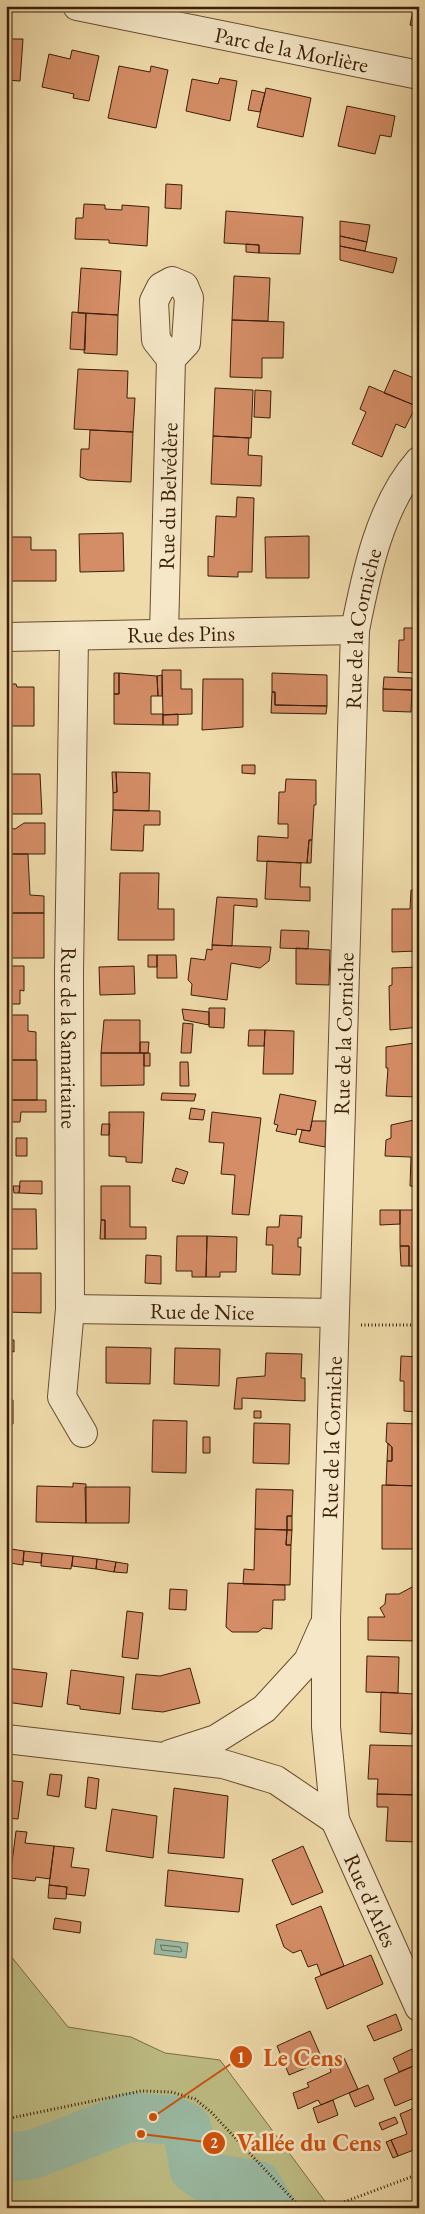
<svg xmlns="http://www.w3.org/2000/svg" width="425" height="2214" viewBox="0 0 425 2214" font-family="'EB Garamond',serif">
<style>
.green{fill:#bebe84;stroke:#7c6e46}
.water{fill:#9abba4;stroke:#747c66}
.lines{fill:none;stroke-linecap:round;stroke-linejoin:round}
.shore{stroke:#6a6c56;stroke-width:1}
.river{stroke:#9abba4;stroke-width:49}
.building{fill:#d48d66;stroke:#3b1e08}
.street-casing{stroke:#684d30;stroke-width:30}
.path{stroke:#3b1e08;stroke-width:3;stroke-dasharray:1 2.5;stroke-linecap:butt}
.street{stroke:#f5e7c7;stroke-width:28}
.labels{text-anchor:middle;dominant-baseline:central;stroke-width:5;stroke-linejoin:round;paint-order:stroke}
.street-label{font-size:22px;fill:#3b1e08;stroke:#f5e7c7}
.leader{fill:none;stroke:#ce500b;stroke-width:2}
.callout-dot{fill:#ce500b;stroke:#f5e7c7;stroke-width:2}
.mark-label{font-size:15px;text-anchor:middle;font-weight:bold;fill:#fff}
.callout-label{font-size:24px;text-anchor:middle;font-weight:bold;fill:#ce500b;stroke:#f5e7c7;stroke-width:5;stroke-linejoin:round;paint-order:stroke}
</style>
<rect width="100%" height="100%" fill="#efdaa9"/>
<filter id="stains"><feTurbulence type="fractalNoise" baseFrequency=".004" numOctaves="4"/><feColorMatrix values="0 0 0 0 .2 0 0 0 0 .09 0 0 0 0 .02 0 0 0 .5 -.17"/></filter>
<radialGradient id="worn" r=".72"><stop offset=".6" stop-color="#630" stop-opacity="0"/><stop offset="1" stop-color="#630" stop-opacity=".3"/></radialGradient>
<path class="green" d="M6 1950 68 2027 131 2037 165 2053 220 2060 330 2208H6Z"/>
<path class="water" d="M156 1939 188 1943 186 1958 154 1954Z"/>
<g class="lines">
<path class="shore" d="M161 1945 180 1947 182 1951 180 1952 162 1950Z"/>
<path class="river" d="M6 2158 34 2154 130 2117 171 2120 187 2128 194 2169 205 2177 257 2185 271 2208"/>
</g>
<path class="building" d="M414 6H419V27L410 25Z
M6 39H23L20 81 6 80Z
M72 50 99 56 89 101 73 98 74 94 42 87 49 54 70 59Z
M119 66 150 72 151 66 168 70 156 128 108 118Z
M220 78 237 81 230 121 186 111 192 79 218 84Z
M266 88 311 98 303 137 257 127Z
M252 90 265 93 260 112 248 110Z
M347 106 395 116 391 137 380 135 375 154 338 146Z
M166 184 182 185 181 209 165 208Z
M84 204 105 205V209L122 210V205L149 207 147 246 109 243V240L75 239 76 218H83Z
M226 211 303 217 300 254 259 253V245L224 243Z
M340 221 370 225 367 242 340 236Z
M340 236 367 242 365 251 340 246Z
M246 244 259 245V253L246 252Z
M340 246 397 258 393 273 340 260Z
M81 268 121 271 118 315 78 313Z
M234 276 270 278 268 321 232 320Z
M72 312 86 313 85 350 70 349Z
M86 313 118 315 117 355 84 353Z
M232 320 284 322 283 358H262V378L230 377Z
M78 369 128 371 127 398H135L133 432 74 429Z
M394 370 419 380V407L384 393Z
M369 386 416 406 405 428 396 424 382 457 352 444 366 412 360 409Z
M215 388 253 390 251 438 213 436Z
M255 390 271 391 270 418 254 417Z
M90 430 133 432 131 482 88 480 80 477 81 449H89Z
M213 436 249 438 248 455 262 456 261 486 211 484Z
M237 497 254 498 252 572H238V577L208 576V556L214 557 216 516 236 517Z
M123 533 124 571 80 572 79 534Z
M309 536V578H266L265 537Z
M11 537H31V550H56V581H11Z
M404 628H419V673L398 672 399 640H404Z
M162 670H181V689H192V714L163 715Z
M114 673H119V694H114Z
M119 673 157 676 158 696H151V714H163V725L114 724V694H119Z
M272 673 327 675V706L275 705V692H272Z
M162 675V696H158L157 676Z
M384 677 412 678V690L383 689Z
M203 679H243V727L202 730Z
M6 684H16L17 687H34V726H6Z
M383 689 412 690 411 712 383 711Z
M272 692H275V705L327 706 326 714 271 713Z
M178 714V725H163V715Z
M242 765H255V774L242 773Z
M112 772H116L117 792 113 793Z
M116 772 150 773 149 811 113 810V793L117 792Z
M6 774H40L42 814H6Z
M286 779 316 780V805H314L312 840H309L307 863 257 861 258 836 288 838V824H278L279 792H285Z
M113 810 160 811V825H144L143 851 111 850Z
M6 814H8V828L15 829 24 823H45V854H6Z
M309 840H312L311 863H307Z
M6 854H28L30 895 44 896V913H6Z
M267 861 301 863 300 887H310V901L265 899Z
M120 873H159L158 909H174V940H118Z
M411 890H419V937H417L416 951 392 952V909H410Z
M217 897 257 899V907L234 905 232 946 212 945Z
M6 913H44V958H6V934H9V925H6Z
M281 930 309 931 308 949 280 948Z
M212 945 271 947 269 961 260 968 231 963 227 1000 191 995 192 984 188 980 191 958 205 960 207 949 212 950Z
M296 948 330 950 329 985 296 984Z
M148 955H157V967H148Z
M157 955H176L177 978H157Z
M6 966H24V991L20 990V1004H6Z
M134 966 135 994 100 995 99 967Z
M419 967V1027L390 1030 389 986 392 985V968Z
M209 1008H225L224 1028 209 1027Z
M182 1009 209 1012V1025L184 1020Z
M6 1015H28V1031L36 1032V1060H6Z
M104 1020H140V1053H101Z
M183 1023 193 1024 191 1053H181Z
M249 1030H265L264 1046H248Z
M265 1030 294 1031 293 1074H263Z
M140 1042H149L148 1053H140Z
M415 1043V1067H419V1097L386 1096 388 1068H386V1047Z
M101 1053H144V1085L101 1086Z
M144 1053H150V1066H144Z
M6 1060H37V1100H6Z
M180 1062H188L189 1086H180Z
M162 1093 196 1094 194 1101 161 1100Z
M280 1094 316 1101 310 1131 297 1129 296 1135 276 1131 278 1125 274 1124Z
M6 1100H46V1112H21L20 1122H9Z
M191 1108 205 1110 203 1120 189 1119Z
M109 1112H144L142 1163 126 1162V1157L109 1156Z
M212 1112 261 1118 249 1215 232 1214 235 1175 221 1174 224 1143 209 1142Z
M414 1120 415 1132 419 1131V1187L410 1186 411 1157 385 1156 386 1140 391 1138V1125Z
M312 1121H326L325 1147 299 1142 302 1130 310 1131Z
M102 1124H110L109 1135H101Z
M16 1138H27V1156H16Z
M176 1168 188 1172 184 1184 172 1181Z
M20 1181H42V1194L19 1193Z
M13 1186H20L19 1193H14Z
M101 1186H130V1227H146V1239H105V1220H101Z
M6 1209H36L37 1249H6Z
M380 1210H400V1224L380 1225Z
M400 1210H419V1266H409V1246H400Z
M280 1215 302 1216 301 1238H298V1247H301L300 1275 272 1274 273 1245H266L267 1227H279Z
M101 1220H105V1239H100Z
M177 1236H207L206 1277H192V1271H176Z
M207 1236 237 1237 236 1272H220V1277H206Z
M400 1246H409V1266H401Z
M146 1255 161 1256V1284L145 1283Z
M6 1273H41V1313L6 1312Z
M6 1340H14V1352L11 1351 10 1389H6Z
M106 1347 151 1348 150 1384 106 1383Z
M175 1348 220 1349 219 1386 174 1384Z
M266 1353 302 1354 301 1378H305V1401L242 1398V1409H234L237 1378 265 1376Z
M401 1356 419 1357V1412L404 1411V1381H400Z
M6 1400H13V1424H10L9 1461H6Z
M254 1411H261V1418H254Z
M153 1420 187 1421 186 1473 152 1472Z
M254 1423 290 1424 289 1464 253 1463Z
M387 1423 419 1424V1486L386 1485 387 1461H392V1447L386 1442Z
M203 1437H210V1453H203Z
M388 1443 392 1447V1461H387Z
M73 1483 86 1484V1523L36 1522 37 1486 73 1487Z
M382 1485 419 1486V1549H382Z
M85 1487H130L129 1523H86Z
M256 1489 293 1490 292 1516H287V1530L255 1529Z
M287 1516H292V1530H287Z
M255 1529 287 1530 286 1545H291L290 1585 243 1584 244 1569 254 1570Z
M287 1530H292L291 1545H286Z
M11 1549 24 1551 23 1565 10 1563Z
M24 1551 42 1553 41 1563 23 1561Z
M42 1553 73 1556 71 1569 41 1566Z
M73 1556 97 1559 96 1569 72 1566Z
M97 1559 116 1562 114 1572 96 1569Z
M116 1562 128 1564 127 1573 114 1572Z
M228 1583 285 1585V1600H273L272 1629 263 1628 258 1632H232L226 1627Z
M414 1586 419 1594V1641L368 1640V1617H385L380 1608 385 1604 386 1594H399Z
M170 1589 187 1590 186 1610 169 1609Z
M127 1611 143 1613 138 1659 122 1657Z
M367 1656 399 1657 398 1693 366 1692Z
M6 1668 47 1673 42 1707 6 1702Z
M190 1668 200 1703 163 1712 132 1709 136 1674 160 1676Z
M71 1670 124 1677 120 1714 80 1709V1706L67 1704Z
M381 1692 414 1694 412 1734 380 1732Z
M370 1745 419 1746V1781H415V1795L377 1794 378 1779H368Z
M50 1774 62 1775 59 1797 47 1795Z
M88 1777 99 1779 96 1809 85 1807Z
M6 1780 23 1782 18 1819 6 1818Z
M174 1788 228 1796 224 1858 168 1853Z
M377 1794 419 1795V1842L386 1841 388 1807H377Z
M112 1809 157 1816 153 1858 106 1851Z
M16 1831 27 1832 25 1843 54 1846 50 1879 36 1877 35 1881 10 1878Z
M54 1846 74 1848 71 1867 89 1869 85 1896 66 1894 67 1887 49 1885Z
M303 1846 323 1892 292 1905 272 1860Z
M168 1870 243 1879 239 1912 165 1906Z
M49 1885 67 1887 66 1899 48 1898Z
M321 1906 344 1966 321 1975 317 1964 308 1967 301 1950 293 1953 284 1947 276 1925Z
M55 1918 81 1922 80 1933 53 1929Z
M371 1955 383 1984 327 2009 315 1978Z
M396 2014 402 2030 374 2041 367 2026Z
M310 2031 323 2061 289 2075 277 2046Z
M412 2049 418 2064 399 2072 393 2058Z
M344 2058 358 2089 321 2105 318 2100 298 2109 293 2093 309 2087 307 2083 331 2072 329 2065Z
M418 2064 419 2096 395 2106 384 2079Z
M368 2085 374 2099 355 2107 349 2093Z
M333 2100 338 2115 318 2123 313 2108Z
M419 2106V2148L398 2156 391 2140 407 2134 400 2114Z
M395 2117 398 2123 382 2130 379 2123Z
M391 2140 398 2156 393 2158 386 2142Z"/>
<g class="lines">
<g class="street-casing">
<g id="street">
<path id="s1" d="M77 6 419 75"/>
<path id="s2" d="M164 634 171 359 156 340 154 301 161 287 172 281 184 286 189 298 186 343 171 359"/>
<path id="s3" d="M6 637 355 630"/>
<path id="s4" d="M74 637 69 973 70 1309 62 1397 83 1433"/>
<path id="s5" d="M70 1309 334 1313"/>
<path id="s6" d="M6 1739 223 1764 276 1780 335 1820 326 1727V1619L355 630C366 574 380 505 419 461"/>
<path d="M170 1754 216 1739 264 1709 308 1661 323 1627"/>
<path id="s7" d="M335 1820 419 2007"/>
</g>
</g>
<path class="path" d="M361 1325H419
M6 2119 141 2091 171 2092 195 2099 211 2112 301 2208
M336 2208 344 2202 419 2174"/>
<use href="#street" class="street"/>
</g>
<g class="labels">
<g class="street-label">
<text stroke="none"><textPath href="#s1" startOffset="219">Parc de la Morlière</textPath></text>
<text stroke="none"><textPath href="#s2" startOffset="138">Rue du Belvédère</textPath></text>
<text stroke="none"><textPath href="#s6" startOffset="1538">Rue de la Corniche</textPath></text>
<text stroke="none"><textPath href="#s3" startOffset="175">Rue des Pins</textPath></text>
<text stroke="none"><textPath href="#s6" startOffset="1132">Rue de la Corniche</textPath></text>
<text stroke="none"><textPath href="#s4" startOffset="401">Rue de la Samaritaine</textPath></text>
<text stroke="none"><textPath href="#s5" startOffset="132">Rue de Nice</textPath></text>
<text stroke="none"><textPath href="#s6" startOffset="728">Rue de la Corniche</textPath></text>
<text stroke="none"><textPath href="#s7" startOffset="88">Rue d'Arles</textPath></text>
</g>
</g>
<path class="leader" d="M153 2117L241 2057M141 2134L214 2143"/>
<g class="callout-dot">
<circle cx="153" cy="2117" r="5"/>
<circle cx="141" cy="2134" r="5"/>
<circle cx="241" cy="2057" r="12"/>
<circle cx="214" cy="2143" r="12"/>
</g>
<g class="mark-label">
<text x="241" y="2063">1</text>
<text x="214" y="2148">2</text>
</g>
<g class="callout-label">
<text x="303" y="2066">Le Cens</text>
<text x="309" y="2151">Vallée du Cens</text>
</g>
<rect width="425" height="2214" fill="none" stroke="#efdaa9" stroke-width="25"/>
<rect x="8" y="8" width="410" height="2199" fill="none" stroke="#3b1e08" stroke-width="2.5"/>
<rect x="12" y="12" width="400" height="2189" fill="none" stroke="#3b1e08"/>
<rect width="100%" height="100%" filter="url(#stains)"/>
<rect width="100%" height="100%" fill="url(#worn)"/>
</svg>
